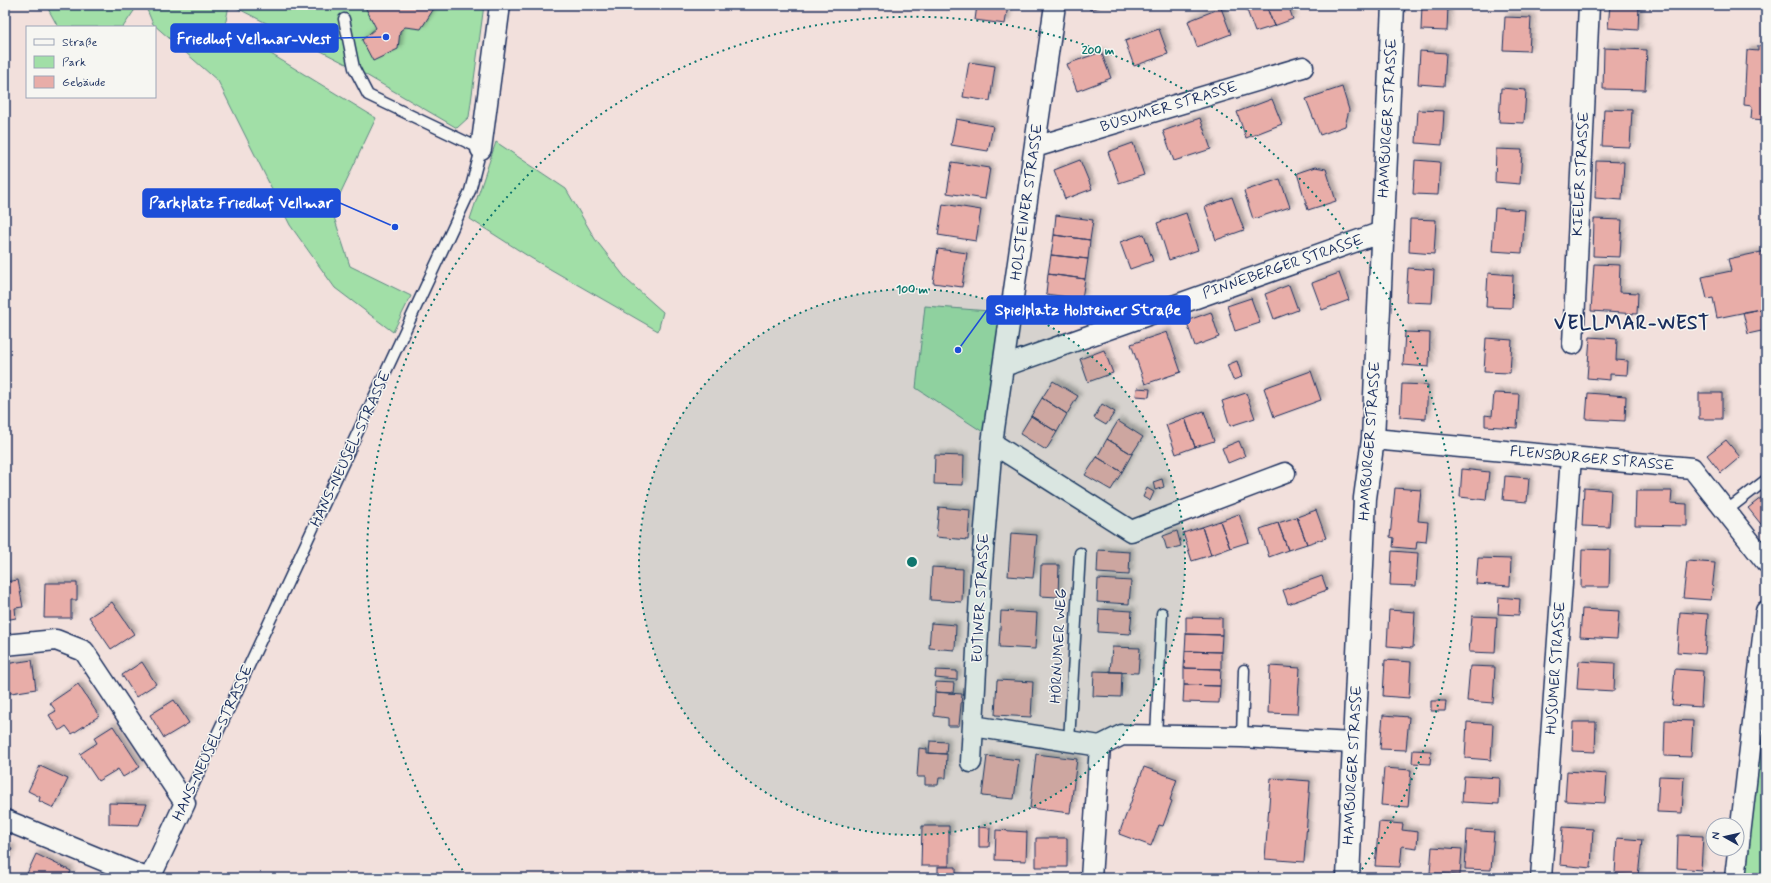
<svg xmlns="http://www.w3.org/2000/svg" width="1771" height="883" viewBox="0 0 1771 883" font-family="Mynerve,sans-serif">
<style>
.green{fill:#a1dfa7;stroke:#5e8782}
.building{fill:#e8ada8;stroke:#1b2f5e;filter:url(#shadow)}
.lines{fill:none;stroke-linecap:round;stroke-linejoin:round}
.service-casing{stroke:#1b2f5e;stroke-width:13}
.minor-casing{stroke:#1b2f5e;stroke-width:23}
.tertiary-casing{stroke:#1b2f5e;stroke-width:25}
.service{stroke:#f6f6f2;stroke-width:10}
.minor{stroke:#f6f6f2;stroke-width:20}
.tertiary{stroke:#f6f6f2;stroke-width:22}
.ring{fill:none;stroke:#0f766e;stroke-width:2;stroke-dasharray:2 4}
.labels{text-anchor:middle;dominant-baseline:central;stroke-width:3;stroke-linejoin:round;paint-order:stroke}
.street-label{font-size:15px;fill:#1b2f5e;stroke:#f6f6f2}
.district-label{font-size:19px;font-weight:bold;letter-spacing:1px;fill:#1b2f5e;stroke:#f6f6f2}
.centre{fill:#0f766e;stroke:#f6f6f2;stroke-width:2}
.ring-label{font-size:12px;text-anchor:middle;font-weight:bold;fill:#0f766e;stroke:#f6f6f2;stroke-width:3;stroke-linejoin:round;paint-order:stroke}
.leader{fill:none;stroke:#1d4ed8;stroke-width:1.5}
.callout-dot{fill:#1d4ed8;stroke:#f6f6f2;stroke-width:1.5}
.callout{fill:#1d4ed8;stroke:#1d4ed8;stroke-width:1.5}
.callout-label{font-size:16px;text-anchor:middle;font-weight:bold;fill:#fff}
</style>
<defs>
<filter id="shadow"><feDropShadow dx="3.5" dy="-3.5" stdDeviation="2" flood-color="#0004"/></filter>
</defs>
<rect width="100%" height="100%" fill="#f2e0dc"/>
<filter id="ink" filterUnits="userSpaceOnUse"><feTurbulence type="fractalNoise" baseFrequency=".025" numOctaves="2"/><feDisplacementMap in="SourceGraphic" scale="8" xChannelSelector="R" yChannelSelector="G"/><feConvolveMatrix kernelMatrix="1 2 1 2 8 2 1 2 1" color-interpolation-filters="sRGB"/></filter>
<g filter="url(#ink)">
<path class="green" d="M46 5H138L123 27H58Z
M145 5H229L225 26 376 118 332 211 350 266 411 296 393 332 335 288 290 225 218 81 153 24Z
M231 5H484L469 117 457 128 354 68Z
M496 142 566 189 595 239 628 281 663 312 658 331 531 258 470 219Z
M925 306 1002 312 983 432 916 388Z
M1766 646V878H1740Z"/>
<path class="building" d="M364 5H432L433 10 421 29 405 27 400 31 398 49 373 61 362 40 376 28Z
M977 5H1008L1005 24 975 20Z
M1088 5H1105L1090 10Z
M1245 5H1266L1274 26 1255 32Z
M1266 5H1288L1293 19 1274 26Z
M1422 5H1448L1447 31 1421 30Z
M1610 5H1639L1638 30 1608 28Z
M1763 5H1766V120L1751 119 1752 106 1744 105 1747 50 1758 51V46H1762L1765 7Z
M1221 8 1231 34 1197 47 1188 21Z
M1505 17 1531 18 1529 51 1503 50Z
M1159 29 1168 54 1134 66 1125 41Z
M1604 48 1647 50 1645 90 1603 89Z
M1420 51 1446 53 1444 86 1418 84Z
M1101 52 1111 78 1077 91 1067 64Z
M969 62 995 66 990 101 963 97Z
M1342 87 1349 110 1345 126 1320 135 1306 99Z
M1501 88 1526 90 1524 123 1499 122Z
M1272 99 1282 124 1246 138 1237 112Z
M1604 109 1632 110 1630 147 1602 146Z
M1418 110 1444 111 1442 145 1416 143Z
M1200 118 1211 149 1174 161 1163 131Z
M956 119 993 126 988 151 951 145Z
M1133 143 1144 175 1119 183 1108 152Z
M1496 149 1522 150 1520 184 1495 182Z
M1080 160 1092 189 1065 199 1054 170Z
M1415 160 1440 162 1438 195 1413 194Z
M1596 161 1624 162 1622 200 1595 198Z
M952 162 990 168 985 199 947 193Z
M1315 167 1326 169 1336 201 1308 210 1297 173Z
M1280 179 1290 207 1253 219 1244 191Z
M1232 197 1244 230 1216 240 1205 207Z
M943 204 981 210 976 241 938 235Z
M1495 208 1525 210 1522 253 1492 251Z
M1186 213 1198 250 1169 260 1157 223Z
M1056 215 1093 220 1090 240 1054 235Z
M1410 219 1436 220 1434 254 1409 252Z
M1594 219 1622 220 1620 257 1593 256Z
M1144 234 1153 261 1130 269 1120 242Z
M1054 235 1090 240 1088 259 1051 255Z
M938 249 967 253 962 287 933 283Z
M1766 251V308L1717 318 1713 298 1707 299 1702 277 1731 271 1728 259Z
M1051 255 1088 259 1085 279 1048 274Z
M1594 264 1620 265 1619 292 1638 293 1637 314 1591 311Z
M1408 268 1434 270 1432 303 1406 302Z
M1339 273 1349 300 1322 310 1312 283Z
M1488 273 1513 275 1512 308 1486 307Z
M1048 274 1085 279 1082 299 1046 294Z
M1289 285 1298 310 1274 319 1265 294Z
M1251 298 1260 323 1235 331 1227 306Z
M1766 308V330L1748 334 1743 312Z
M1211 312 1219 337 1195 346 1186 321Z
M1167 332 1181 372 1145 384 1131 344Z
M1405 332 1430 333 1429 367 1403 365Z
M1590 337 1617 339 1616 360 1628 361 1627 375 1610 374V380L1587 378Z
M1486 338 1512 340 1510 373 1484 372Z
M1104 350 1113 373 1088 382 1080 359Z
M1237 361 1242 377 1233 380 1227 365Z
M1311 371 1321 400 1274 417 1264 388Z
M1053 381 1078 396 1067 414 1042 398Z
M1402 384 1428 385 1426 419 1400 417Z
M1137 388 1150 389 1149 397 1136 396Z
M1246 393 1255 418 1230 426 1222 401Z
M1494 393 1519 394 1517 428 1485 426V415L1492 416Z
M1588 393 1626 396 1625 421 1586 419Z
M1699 393H1722V419H1699Z
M1042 398 1067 414 1057 432 1031 416Z
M1102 404 1115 412 1106 425 1094 418Z
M1204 411 1214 441 1195 447 1185 418Z
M1031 416 1057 432 1046 450 1020 434Z
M1185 418 1195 447 1176 454 1166 425Z
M1118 421 1143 437 1132 454 1107 439Z
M1107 439 1132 454 1122 472 1097 457Z
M1726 440 1740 457 1721 473 1707 455Z
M1239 441 1245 456 1228 463 1222 448Z
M935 455 964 456 963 485 934 484Z
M1097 457 1122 472 1111 490 1085 475Z
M1462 469 1489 472 1486 500 1460 497Z
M1505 476 1529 478 1527 502 1503 500Z
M1162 479 1164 487 1155 490 1153 482Z
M1147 488 1154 492 1150 501 1143 497Z
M1395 488 1421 490 1418 521 1428 522 1426 542 1417 541 1416 549 1393 547 1394 538 1390 537Z
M1584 488 1611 490 1609 527 1582 526Z
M1636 491H1672L1671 503 1687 504V526L1635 525Z
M1766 494V526L1764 528 1748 508Z
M939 507 970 510 968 540 936 537Z
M1316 510 1326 538 1307 544 1297 517Z
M1239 514 1249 542 1230 548 1220 521Z
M1297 517 1307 544 1288 550 1278 523Z
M1220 521 1230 548 1211 555 1202 527Z
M1278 523 1288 550 1269 557 1260 529Z
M1202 527 1211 555 1192 561 1183 533Z
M1177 531 1181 546 1167 550 1163 536Z
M1011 533 1037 535 1033 578 1008 576Z
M1582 549 1610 550 1609 587H1581Z
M1098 550 1130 552 1129 575 1097 573Z
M1392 551 1418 553 1416 586 1390 585Z
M1478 558 1511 559 1510 586 1476 584Z
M1687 561 1715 563 1711 600 1683 598Z
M1041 565H1059L1058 597 1040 596Z
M932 567 963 569 962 602 930 600Z
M1322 576 1327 590 1288 604 1283 590Z
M1098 579 1131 581 1129 604 1097 602Z
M18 580 23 607 15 608 16 618 5 620V582Z
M45 583H77V600H71V618H44Z
M1499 597 1520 599 1519 615 1498 614Z
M112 602 134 634 111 649 89 617Z
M1099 609 1132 611 1130 634 1098 632Z
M1582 609 1619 611 1617 639 1580 637Z
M1389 610 1415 612 1413 648 1387 646Z
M1001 611 1037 613 1035 649 999 647Z
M1680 612 1708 614 1705 654 1677 652Z
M1472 616 1497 617 1495 653 1469 652Z
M1186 617 1222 618V635L1186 634Z
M931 623 956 625 955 650 929 648Z
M1186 634 1222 635 1221 652 1185 651Z
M1112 647 1140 648 1138 673 1110 672Z
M1185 651 1221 652V669L1184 668Z
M32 660 36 689 5 694V664Z
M1385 660 1411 662 1409 698 1383 696Z
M1579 661 1615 663 1614 691 1577 689Z
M142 662 156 684 136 697 122 675Z
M1270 666 1300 668 1297 714 1268 713Z
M1470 666 1495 667 1493 703 1467 701Z
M1184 668 1221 669 1220 686 1184 685Z
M1675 669 1703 671 1701 707 1672 705Z
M936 670 957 671V680L935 678Z
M1094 671 1122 672 1121 697 1093 696Z
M997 680 1033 682 1031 717 995 715Z
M936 682 954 683 953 693 935 692Z
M78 684 99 716 72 734 66 726 59 731 49 715 56 711 50 703Z
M1184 685 1220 686 1219 703 1183 702Z
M935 692 962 694 959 726H948V718L934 716Z
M174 700 189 723 164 738 150 715Z
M1431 701H1446L1445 711H1431Z
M1383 715 1409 717 1406 750 1380 749Z
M1665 720 1693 721 1691 757 1664 756Z
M1467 722 1493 724 1491 760 1465 758Z
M1573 722H1596L1595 752 1572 751Z
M113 726 140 767 123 777 118 769 98 781 80 754 97 743 94 738Z
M930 741 947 742 946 754 929 753Z
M919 748 927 749V753L947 754 946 778H939L938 785H925V777H917Z
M1413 750 1431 751 1430 764 1412 763Z
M1036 754 1077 759 1070 813 1030 808Z
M987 756 1019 760 1014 799 982 796Z
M40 766 68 779 54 808 39 801 40 797 28 791Z
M1144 767 1177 779 1170 800 1172 801 1163 826 1159 825 1151 846 1119 834Z
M1384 768 1411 770 1408 807 1381 805Z
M1567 771 1607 774 1605 803 1565 801Z
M1464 776 1500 778 1499 804 1462 802Z
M1659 776 1684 777 1682 813 1657 812Z
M1271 778 1310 781 1304 862 1265 859Z
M109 803 147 804 139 825 109 824Z
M1379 822 1403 824 1402 830 1418 832 1417 848 1402 846 1400 867 1375 866Z
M922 826H949V866H921Z
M979 827 990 828 989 847H979Z
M1563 827 1593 829 1591 868 1560 865Z
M996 830 1027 832 1026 861 995 860Z
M1467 830 1494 832 1491 870 1465 869Z
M1678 835 1703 836 1701 870 1677 868Z
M1036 838H1067V867H1036Z
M1617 838 1642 840 1638 876 1615 874Z
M5 846 12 849 5 865Z
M1432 847 1462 849 1460 875 1430 873Z
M36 854 71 871 68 878H25Z
M938 867H956V878H938Z"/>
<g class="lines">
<g class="service-casing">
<path id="service" d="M1726 511 1766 480
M1156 736 1162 613
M1242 737 1244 670
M1069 741 1080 553
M185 803 470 191 481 149 368 95 354 68 344 19"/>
</g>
<g class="minor-casing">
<path id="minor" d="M1035 147 1303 67
M481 149 500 5
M1573 344 1589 5
M1004 366 1382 232
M1373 439 1692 468 1766 562
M992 443 1131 531 1285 473
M5 645 56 640 84 651 185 803 150 878
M973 726 1100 746
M971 762 981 576 992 443 1055 5
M5 820 146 878
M1091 878 1100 746 1122 735 1242 737 1353 743
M1541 878 1571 457
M1735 878 1766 611"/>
</g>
<g class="tertiary-casing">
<path id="tertiary" d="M1348 878 1365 498 1373 439 1393 5"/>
</g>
<use href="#service" class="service"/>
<use href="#minor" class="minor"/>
<use href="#tertiary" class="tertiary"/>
</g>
</g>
<circle cx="912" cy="562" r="273" fill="#0f766e" fill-opacity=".12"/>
<g class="ring">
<circle cx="912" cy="562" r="273"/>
<path d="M466 875A545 545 0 1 1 1358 875"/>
</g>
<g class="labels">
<g class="street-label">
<text transform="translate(1169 107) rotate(-17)">BÜSUMER STRASSE</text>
<text transform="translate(1388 118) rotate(-87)">HAMBURGER STRASSE</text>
<text transform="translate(1581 174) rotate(-87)">KIELER STRASSE</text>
<text transform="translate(1027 202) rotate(-82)">HOLSTEINER STRASSE</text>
<text transform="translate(1283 267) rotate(-19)">PINNEBERGER STRASSE</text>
<text transform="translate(1370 441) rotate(-86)">HAMBURGER STRASSE</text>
<text transform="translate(351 449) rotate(-65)">HANS-NEUSEL-STRASSE</text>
<text transform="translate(1592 459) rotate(5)">FLENSBURGER STRASSE</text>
<text transform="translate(981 598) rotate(-87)">EUTINER STRASSE</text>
<text transform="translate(1059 646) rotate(-87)">HÖRNUMER WEG</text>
<text transform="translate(1556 668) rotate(-86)">HUSUMER STRASSE</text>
<text transform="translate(213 743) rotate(-65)">HANS-NEUSEL-STRASSE</text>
<text transform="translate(1353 765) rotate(-87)">HAMBURGER STRASSE</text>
</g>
<g class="district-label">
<text x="1632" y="323">VELLMAR-WEST</text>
</g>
</g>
<circle cx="912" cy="562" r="6" class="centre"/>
<g class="ring-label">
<text x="1098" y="54">200 m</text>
<text x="912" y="293">100 m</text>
</g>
<path class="leader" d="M386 37L338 38M395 227L340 203M958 350L987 310"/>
<g class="callout-dot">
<circle cx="386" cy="37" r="4"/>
<circle cx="395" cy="227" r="4"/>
<circle cx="958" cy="350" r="4"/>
</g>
<g class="callout">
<rect x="171" y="24" width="167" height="28" rx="4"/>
<rect x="143" y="189" width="197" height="28" rx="4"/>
<rect x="987" y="296" width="203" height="28" rx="4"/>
</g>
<g class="callout-label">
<text x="254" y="44">Friedhof Vellmar-West</text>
<text x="241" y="208">Parkplatz Friedhof Vellmar</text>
<text x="1088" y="315">Spielplatz Holsteiner Straße</text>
</g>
<rect width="1771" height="883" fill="none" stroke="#f6f6f2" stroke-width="20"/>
<rect x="10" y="10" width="1751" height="863" fill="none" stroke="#1b2f5e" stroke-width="1.5" filter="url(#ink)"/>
<rect x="26" y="26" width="130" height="72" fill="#f6f6f2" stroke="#9ea6b7"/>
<rect x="34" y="39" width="20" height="6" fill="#f6f6f2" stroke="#9ea6b7"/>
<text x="62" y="46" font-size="12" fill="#1b2f5e">Straße</text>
<rect x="34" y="56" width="20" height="12" fill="#a1dfa7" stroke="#9ea6b7"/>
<text x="62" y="66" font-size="12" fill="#1b2f5e">Park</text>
<rect x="34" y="76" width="20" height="12" fill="#e8ada8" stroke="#9ea6b7"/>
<text x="62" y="86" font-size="12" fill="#1b2f5e">Gebäude</text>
<g transform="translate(1725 837) rotate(278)"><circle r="19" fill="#f6f6f2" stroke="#9ea6b7"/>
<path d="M0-3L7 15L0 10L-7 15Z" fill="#1b2f5e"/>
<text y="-6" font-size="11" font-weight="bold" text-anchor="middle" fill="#1b2f5e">N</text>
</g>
</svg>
